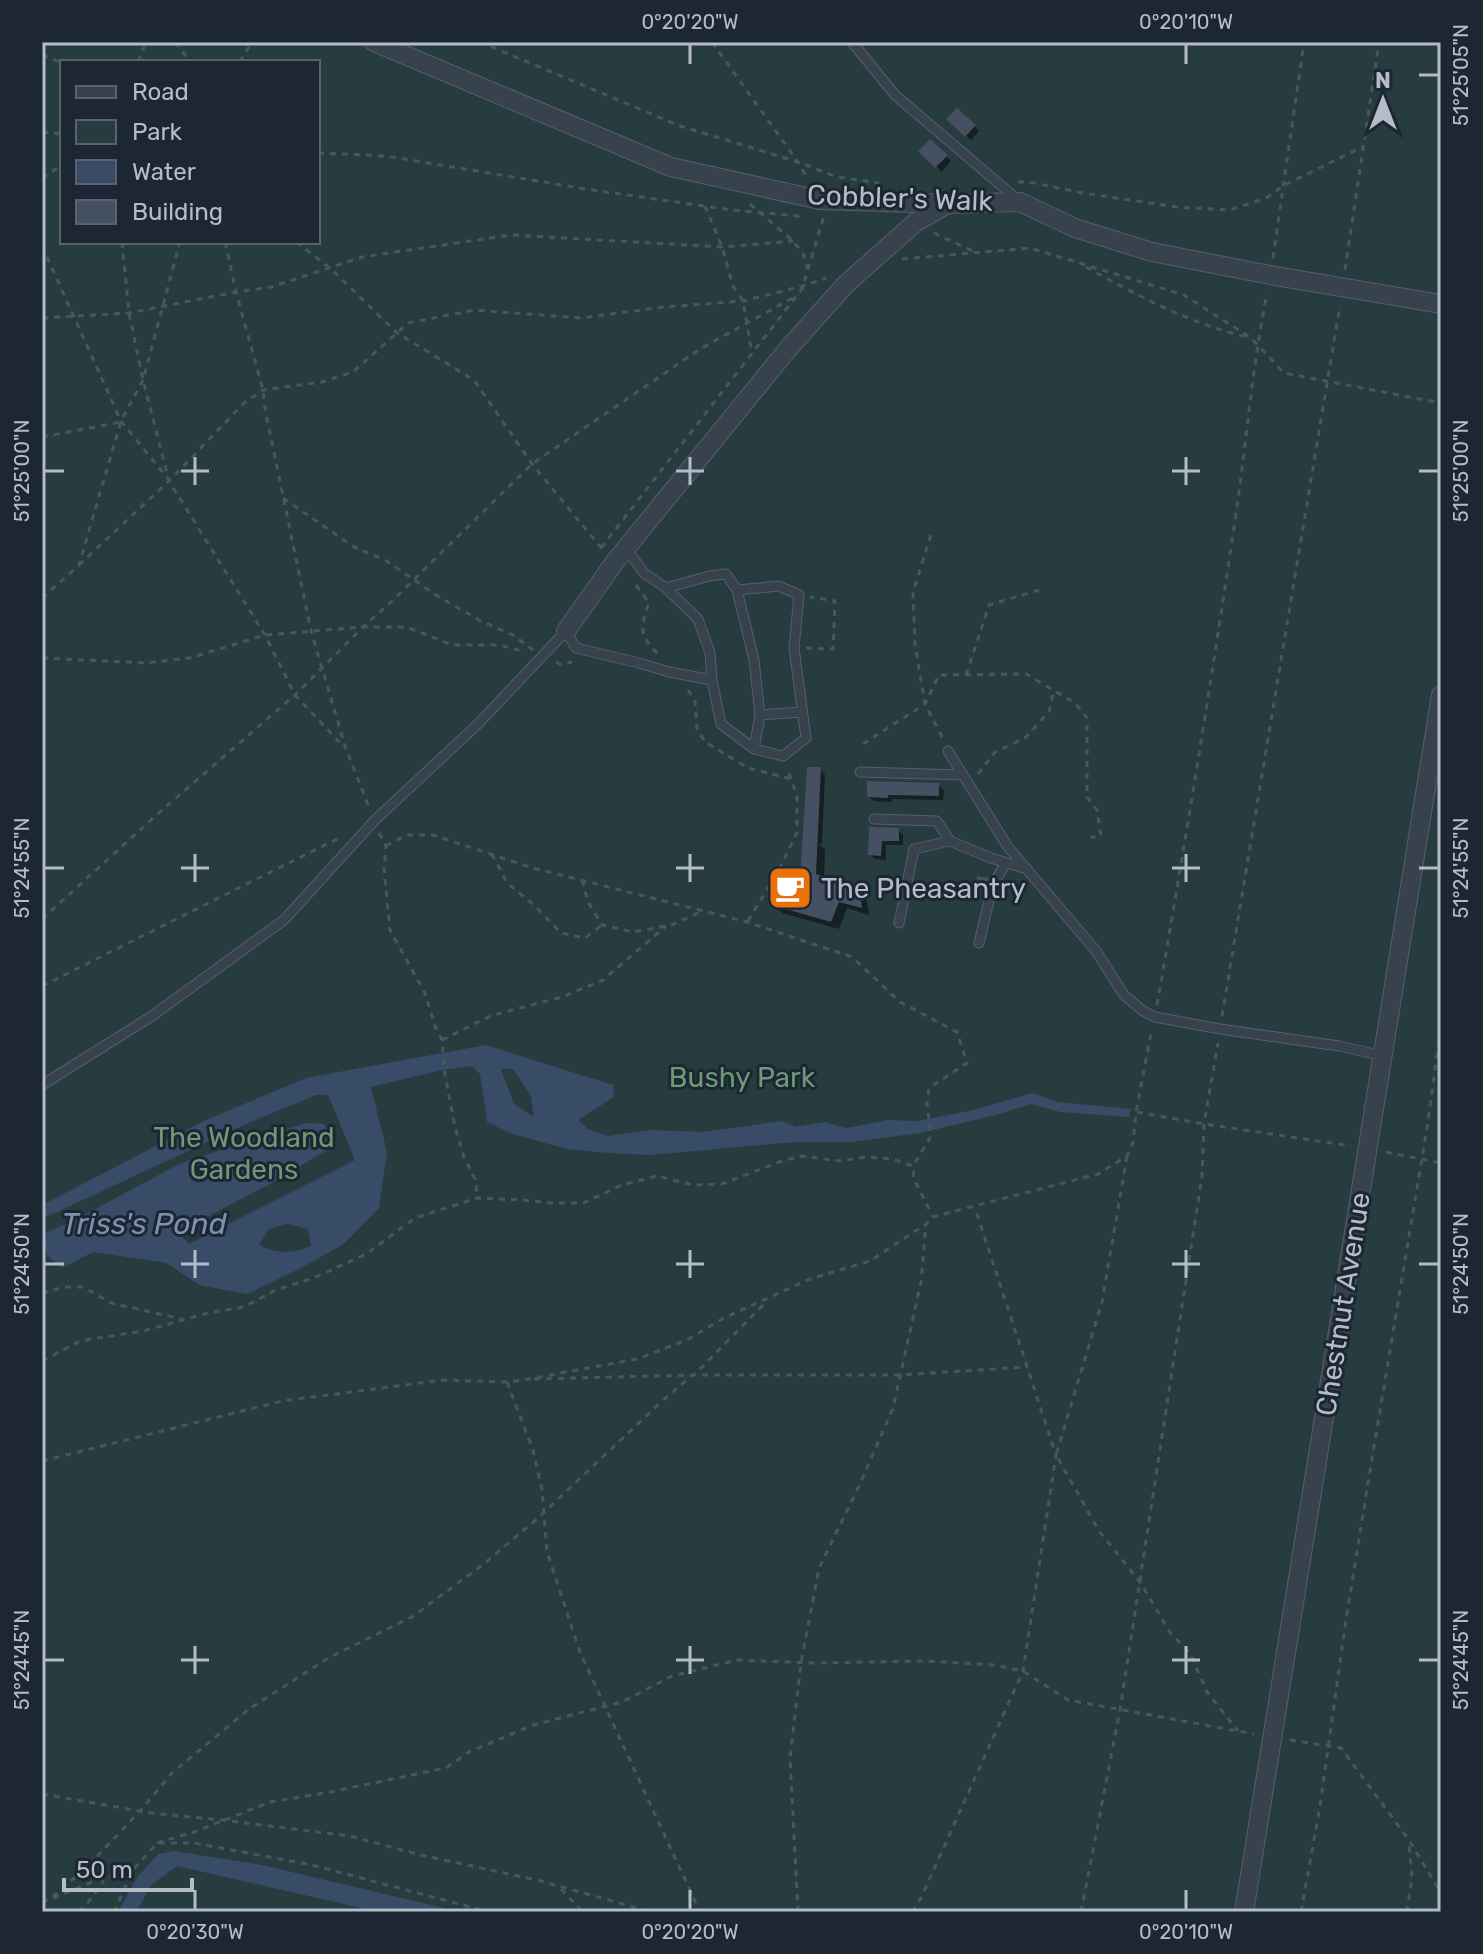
<svg xmlns="http://www.w3.org/2000/svg" width="1483" height="1954" viewBox="0 0 1483 1954" font-family="Rubik,sans-serif">
<style>
.green{fill:#263c3f;fill-rule:evenodd}
.water{fill:#394c67;fill-rule:evenodd}
.shadow{fill:#0007}
.building{fill:#455162}
.lines{fill:none;stroke-linecap:round;stroke-linejoin:round}
.lane-casing{stroke:#565f6c;stroke-width:11}
.street-casing{stroke:#565f6c;stroke-width:20}
.path{stroke:#44595c;stroke-width:3;stroke-dasharray:6 6;stroke-linecap:butt}
.lane{stroke:#38414e;stroke-width:9}
.street{stroke:#38414e;stroke-width:18}
.ticks{fill:none;stroke:#b4bcc9;stroke-width:3}
.labels{text-anchor:middle;dominant-baseline:central;stroke-width:6;stroke-linejoin:round;paint-order:stroke}
.street-label{font-size:28px;fill:#b4bcc9;stroke:#1d2633}
.poi-label{font-size:28px;fill:#b4bcc9;stroke:#1d2633;text-anchor:start}
.park-label{font-size:28px;fill:#6b9a76;stroke:#1d2633}
.water-label{font-size:30px;font-style:italic;fill:#7c92b1;stroke:#1d2633}
.neatline{fill:none;stroke:#b4bcc9;stroke-width:3}
.ticks-label{font-size:20px;text-anchor:middle;fill:#b4bcc9}
</style>
<rect width="100%" height="100%" fill="#242f3e"/>
<path class="green" d="M42 42H1441V1912H42ZM62 62H318V242H62Z"/>
<path class="water" d="M486 1045 613 1085 614 1097 578 1120 588 1129 608 1136 651 1130 703 1132 782 1121 796 1127 824 1122 846 1128 888 1120 917 1121 969 1111 1033 1093 1057 1102 1131 1109 1129 1117 1060 1112 1031 1104 996 1115 920 1133 851 1142H795L651 1155 608 1153 566 1149 510 1133 487 1122 480 1074 472 1066 442 1070 371 1087 387 1152 379 1208 344 1244 301 1268 247 1294 199 1285 167 1263 93 1252 62 1268 42 1251V1235L84 1215 181 1163 306 1123 324 1124 337 1144 272 1183 178 1232 189 1244 355 1160 328 1095H316L244 1125 42 1219V1205L206 1120 306 1078ZM501 1069H513L531 1096 534 1117 514 1104ZM287 1224 308 1229 311 1246C293 1254 277 1254 259 1245L269 1229Z
M174 1851 262 1865 461 1912H379L177 1866 151 1885 136 1912H118L138 1876 158 1854Z"/>
<path class="shadow" d="M957 110 979 131 971 140 949 119Z
M930 141 951 161 942 172 921 151Z
M820 769 825 775 822 844H819L825 850 824 878 858 888 866 896 869 915 847 908 839 929 782 913 774 905 802 884Z
M938 785 944 790 943 800 892 799V802L874 801 869 796Z
M871 829 898 830 903 835V845H886V860L875 859 870 854Z"/>
<path class="building" d="M957 108 976 125 965 137 946 119Z
M930 139 948 155 935 168 918 151Z
M807 767H821L816 874 859 886 862 908 839 902 831 922 772 905 780 876 800 881Z
M867 781 939 783V796L888 795V798L867 797Z
M869 827 899 828V841H882L881 856 868 855Z
M977 876 990 878 989 886 976 885Z"/>
<g class="lines">
<g class="lane-casing">
<path id="lane" d="M852 42 895 95 1017 199
M626 548 644 573 666 588 698 619 710 653 712 680 721 724 754 749 783 756 806 738 794 648 799 595 779 586 737 590
M666 588 709 576 726 574 737 590 754 660 760 715 754 749
M760 715 802 712
M948 751 1008 847 1096 951 1124 995 1143 1011 1155 1017 1220 1029 1339 1046 1384 1056
M860 772 963 775
M874 819 937 821 950 841 991 858 1027 869
M899 923 914 849 950 841
M979 943 993 884 1006 863
M42 1085 152 1016 284 920 375 820 479 723 566 631 576 648 639 663 669 672 712 680"/>
</g>
<g class="street-casing">
<path id="street" d="M374 42 671 167 820 200 948 204 1020 202 1075 228 1152 252 1270 275 1441 304
M566 631 614 563 787 350 846 284 916 222 948 204
M1244 1912 1441 695"/>
</g>
<path class="path" d="M175 42 185 55 187 62
M480 42 680 126 798 162 837 177 879 183
M712 42 798 162 808 180
M42 55 62 63
M138 62 146 42
M240 62 252 42
M42 132 62 134
M318 153 386 156 592 190 732 210 799 216 801 215
M42 178 62 165
M1018 182H1029L1083 193 1177 207 1230 210 1266 198 1283 186 1362 147
M750 204 793 241 804 255 807 268
M705 206 722 247 733 286 743 301 752 354
M934 233 975 252
M122 242 129 313 143 380 169 481 265 635 295 695 343 746
M225 242 236 292 263 390 265 409 311 631 346 749 369 807
M296 242 330 268 397 333 474 380 532 464 603 550
M42 246 121 421 169 480
M1273 258 1304 42
M902 259 1030 248 1184 295 1251 338 1284 373 1441 403
M1086 267C1137 295 1190 324 1247 337
M1345 270 1379 42
M42 318 129 313 236 292 271 287 362 257 511 235 722 247 793 241
M42 437 121 422
M283 498 354 547 385 560 439 597 479 620 513 635 533 650
M931 535 913 592 915 645 925 704 943 739
M601 548 802 289 824 216
M79 565 169 481 244 403 263 390 322 382 353 372 408 323 475 310 581 318 664 307 743 301 803 286 826 278
M636 585 649 603C640 628 639 635 658 654
M42 598 79 565 121 421 143 380 180 242
M806 648 833 649 835 601 810 597
M42 658 146 663 190 658 265 635 363 627H407L452 645H499L526 652
M556 662 560 664 572 662
M966 675 989 605 1039 590
M688 690 695 701 697 729 705 742 748 768 791 779
M863 744 925 704 939 675 1026 674 1075 703 1087 718V797L1097 810 1101 836 1085 838
M978 774 995 752 1025 738 1049 712 1054 690
M379 833 386 846 384 868 390 930 425 993 435 1026 442 1040 445 1075 455 1127 464 1157 476 1181 477 1198
M386 846 406 835H433L533 868 747 922 852 957 900 1002 957 1032 967 1063 929 1088 927 1103 931 1136 913 1166
M492 854 507 883 534 905 561 933 585 938 602 925
M582 880 588 902 602 925 633 932 672 925 700 912
M42 919 161 811 295 695 363 627 390 603 532 464 700 349 798 295
M748 921 781 866 797 832V796L787 768
M42 986 339 838
M1157 1005C1185 844 1211 683 1235 521 1246 445 1252 369 1267 293
M1222 1016 1340 305
M442 1040 490 1016 562 997 603 980 666 926
M1137 1112 1204 1124 1351 1146
M1386 1152 1441 1163
M1127 1156 1102 1302 1056 1455 1099 1531 1140 1582 1171 1634 1190 1653 1207 1692 1238 1731
M42 1293 65 1287H83L111 1303 182 1319
M42 1361 80 1341 143 1331 208 1313 244 1307 276 1290 314 1278 366 1254 415 1218 477 1198 523 1200 552 1203H583L622 1185 657 1176 693 1185 722 1184 779 1162 801 1156 840 1161 866 1157 892 1159 913 1166 914 1179 932 1215
M534 1379 693 1375H900L1027 1367
M507 1382 533 1450 542 1490 547 1552 580 1652 700 1912
M42 1461 282 1401 443 1380 507 1382 523 1380 637 1359 687 1340 724 1318 810 1279 870 1261 926 1224 932 1217 1098 1174 1127 1156 1133 1143 1136 1112 1152 1028
M1290 1740 1341 1748 1409 1840 1441 1893
M42 1794 151 1813 222 1820 349 1836 421 1855 541 1881 651 1912
M157 1843 194 1832 270 1802 325 1793 446 1768 469 1752 533 1725 622 1702 672 1676 737 1660 814 1663 925 1661 995 1665 1023 1671 1068 1700 1254 1734
M561 1889 583 1912
M53 1898 95 1881 133 1870
M42 1902 50 1899 88 1866 140 1811 172 1773 249 1709 330 1657 412 1617 485 1563 537 1519 661 1402 701 1368 767 1301
M79 1912 91 1899 104 1881
M114 1912 133 1870 157 1843H194L312 1865 489 1912
M798 1912 790 1758 801 1663 819 1568 860 1484 893 1408 921 1282 926 1224
M912 1912 921 1898 1023 1671 1056 1455 975 1208
M1081 1912 1120 1710 1202 1176 1204 1124 1218 1043
M1301 1912 1320 1806 1346 1620 1368 1483 1427 1128 1441 1026
M1407 1912 1412 1877 1409 1844"/>
<use href="#lane" class="lane"/>
<use href="#street" class="street"/>
</g>
<path class="ticks" d="M690 44V64M1186 44V64M1419 75H1439M195 457V485M690 457V485M1186 457V485M44 471H64M181 471H209M676 471H704M1172 471H1200M1419 471H1439M195 854V882M690 854V882M1186 854V882M44 868H64M181 868H209M676 868H704M1172 868H1200M1419 868H1439M195 1250V1278M690 1250V1278M1186 1250V1278M44 1264H64M181 1264H209M676 1264H704M1172 1264H1200M1419 1264H1439M195 1646V1674M690 1646V1674M1186 1646V1674M44 1660H64M181 1660H209M676 1660H704M1172 1660H1200M1419 1660H1439M195 1890V1910M690 1890V1910M1186 1890V1910"/>
<defs>
<g id="cafe-square" transform="scale(2.3)"><rect x="-9" y="-9" width="18" height="18" rx="4" fill="#e8710a" stroke="#1d2633"/><path d="M-5.5-4.5H6V0H3Q3 3.5 0 3.5H-2.5Q-5.5 3.5-5.5 0ZM3-3.2v2h1.7v-2ZM-6 4.5H4V6H-6Z" fill="#fff"/></g>
</defs>
<g fill-rule="evenodd">
<use href="#cafe-square" x="790" y="888"/>
</g>
<g class="labels">
<g class="street-label">
<text transform="translate(900 198) rotate(2)">Cobbler's Walk</text>
<text transform="translate(1343 1304) rotate(-81)">Chestnut Avenue</text>
</g>
<g class="poi-label">
<text x="821" y="888">The Pheasantry</text>
</g>
<g class="park-label">
<text x="742" y="1077">Bushy Park</text>
<text x="244" y="1137">The Woodland<tspan x="244" dy="32">Gardens</tspan></text>
</g>
<g class="water-label">
<text x="144" y="1224">Triss's Pond</text>
</g>
</g>
<rect width="1483" height="1954" fill="none" stroke="#1d2633" stroke-width="88"/>
<rect x="60" y="60" width="260" height="184" fill="#1d2633" stroke="#59626f" stroke-width="2"/>
<rect x="76" y="86" width="40" height="12" fill="#38414e" stroke="#59626f" stroke-width="2"/>
<text x="132" y="100" font-size="24" fill="#b4bcc9">Road</text>
<rect x="76" y="120" width="40" height="24" fill="#263c3f" stroke="#59626f" stroke-width="2"/>
<text x="132" y="140" font-size="24" fill="#b4bcc9">Park</text>
<rect x="76" y="160" width="40" height="24" fill="#394c67" stroke="#59626f" stroke-width="2"/>
<text x="132" y="180" font-size="24" fill="#b4bcc9">Water</text>
<rect x="76" y="200" width="40" height="24" fill="#455162" stroke="#59626f" stroke-width="2"/>
<text x="132" y="220" font-size="24" fill="#b4bcc9">Building</text>
<g transform="translate(1383 100)" stroke="#1d2633" stroke-width="6" paint-order="stroke">
<path d="M0-6L14 30L0 20L-14 30Z" fill="#b4bcc9"/>
<text y="-12" font-size="22" font-weight="bold" text-anchor="middle" fill="#b4bcc9">N</text>
</g>
<path d="M64 1878v12h128v-12" fill="none" stroke="#b4bcc9" stroke-width="4"/>
<text x="76" y="1878" font-size="24" fill="#b4bcc9" stroke="#1d2633" stroke-width="6" paint-order="stroke">50 m</text>
<rect x="44" y="44" width="1395" height="1866" class="neatline"/>
<g class="ticks-label">
<text x="690" y="29">0°20'20"W</text>
<text x="1186" y="29">0°20'10"W</text>
<text transform="translate(1461 75) rotate(-90)" y="7">51°25'05"N</text>
<text transform="translate(22 471) rotate(-90)" y="7">51°25'00"N</text>
<text transform="translate(1461 471) rotate(-90)" y="7">51°25'00"N</text>
<text transform="translate(22 868) rotate(-90)" y="7">51°24'55"N</text>
<text transform="translate(1461 868) rotate(-90)" y="7">51°24'55"N</text>
<text transform="translate(22 1264) rotate(-90)" y="7">51°24'50"N</text>
<text transform="translate(1461 1264) rotate(-90)" y="7">51°24'50"N</text>
<text transform="translate(22 1660) rotate(-90)" y="7">51°24'45"N</text>
<text transform="translate(1461 1660) rotate(-90)" y="7">51°24'45"N</text>
<text x="195" y="1939">0°20'30"W</text>
<text x="690" y="1939">0°20'20"W</text>
<text x="1186" y="1939">0°20'10"W</text>
</g>
</svg>
